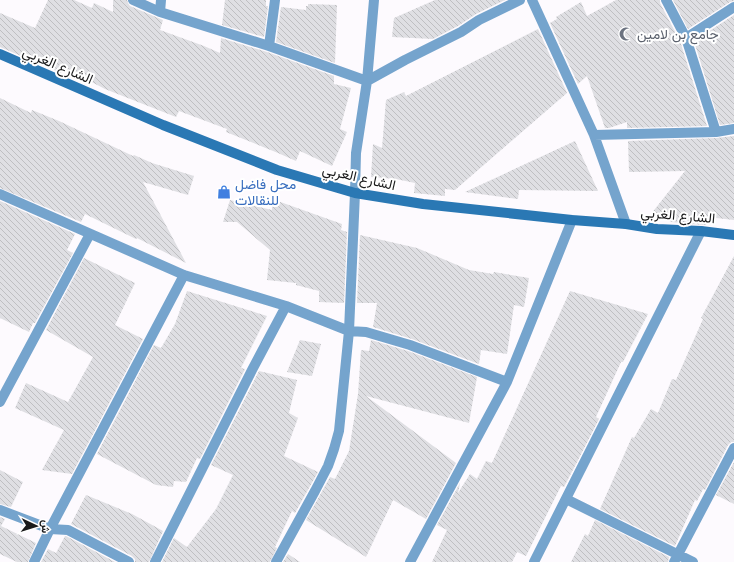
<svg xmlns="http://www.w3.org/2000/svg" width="734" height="562" viewBox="0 0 734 562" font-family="'PT Sans',Vazirmatn,sans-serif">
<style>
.building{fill:url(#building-back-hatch)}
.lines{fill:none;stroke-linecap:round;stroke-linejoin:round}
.street{stroke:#75a4cd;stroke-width:10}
.secondary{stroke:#2a78b4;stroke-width:10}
.labels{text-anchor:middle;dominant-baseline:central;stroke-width:4;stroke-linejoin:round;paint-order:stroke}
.worship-label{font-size:14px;fill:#5b616d;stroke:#fff;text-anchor:start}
.street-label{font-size:14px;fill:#1a1a1b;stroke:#fff}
.shop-label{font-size:14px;fill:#366cbe;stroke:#fff;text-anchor:start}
</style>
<defs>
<pattern id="building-back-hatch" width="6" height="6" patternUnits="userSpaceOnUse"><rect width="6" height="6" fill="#dfdfe3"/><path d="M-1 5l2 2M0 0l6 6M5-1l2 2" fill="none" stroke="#bfbfc2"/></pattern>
</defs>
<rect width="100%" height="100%" fill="#fdfafe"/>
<path class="building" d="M48 0H74L92 8 94 3 113 12V0H127L128 3 130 6 163 20 160 30 204 46 220 53 221 38 267 52 334 76V84L351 88 340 129 347 132 332 166 300 151 296 161 278 153 226 132 227 129 179 111 176 117 105 89 63 67 61 73 0 47V13L35 28Z
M225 0H266V6H268L264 37 222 25Z
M435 0H505L476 14 458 26 433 39 392 37 394 18Z
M616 0H660V3L680 41 707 126 627 128V122L609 128H605L587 76 578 84 550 23 557 19 556 17 581 2 587 16Z
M673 0H734V1L730 2 688 29Z
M308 4 337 5 335 63 276 42 281 7 306 10V6H308Z
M734 15V123L720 125 694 41Z
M538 29 567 93 455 190 445 189V196L414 193 415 183 396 179 371 177 373 144 382 148 386 100 404 92 406 96Z
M0 98 31 113 32 110 59 121 133 156 134 155 152 163 194 176 188 195 143 182 186 263 137 238 136 239 85 214 81 222 0 188Z
M734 136V220L707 217 706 225 689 224 672 222 651 214 685 171 629 172 628 141 716 138Z
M575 141 598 191 519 190 518 199 465 192Z
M272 199 342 224 341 230 347 232 344 303 319 302V291L296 285V283L267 280 270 250 237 222H223L230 200 272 210Z
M0 201 75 234 67 250 73 253 35 323H33L29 332 0 318Z
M360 235 417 248 469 270 493 274 494 272 529 278 524 307 514 305 507 354 481 350 479 364 412 339 373 327 377 303H357Z
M734 256V442H731L728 445 705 490 703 489 697 501 695 500 675 546 600 509 632 437 634 438 651 409 658 413 672 379 676 380 703 319 701 318Z
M84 258 135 283 115 325 143 339 72 474 42 470 64 430 15 408 26 383 68 402 93 357 46 330Z
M187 291 267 316 241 368 245 369 200 459 197 458 186 482 174 481 173 487 156 485 97 454 154 345 161 348 175 324Z
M570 291 648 314 623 362H621L596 417 599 419 576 464 564 487 561 486 526 556 517 552 512 562H432L447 530 437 525 460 483 458 493 470 474 477 479 486 461 492 463Z
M300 340 321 344 312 376 287 372Z
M371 340 408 351 477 377 469 423 366 396 456 463 426 519 393 500 366 557 306 520 330 477 335 479 349 451 358 394 361 350 369 351Z
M259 371 297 380 289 413 298 418 284 456 318 472 295 513 292 511 275 547 277 548 270 562H162L174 538 187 547 216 509 233 475 211 465Z
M734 462V504L716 495Z
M0 470 23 482 11 507 0 504Z
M86 495 132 514 154 526 163 531 149 562H135V559L132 556 71 524Z
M0 517 5 519 1 526 36 543 28 562H17L0 554Z
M595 520 669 557 668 562H571L585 534 588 536Z
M65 536H66L115 562H41L48 549 56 553Z
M288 554 300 562H283Z"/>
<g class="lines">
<path class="street" d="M133 0 160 12 269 46 367 81 405 60 461 32 479 20 520 0
M532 0 594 135 626 224
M666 0 686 38 734 7
M160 12 161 0
M686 38 716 132 734 129
M269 46 275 0
M594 135 716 132
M0 194 184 275 286 306 349 331 366 332 410 345 507 382
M0 402 90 234
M566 499 693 562
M0 510 50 529 68 530 129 562
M34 562 50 529 184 275
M155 562 252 370 286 306
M276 562 315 491 328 466 334 449 339 431 349 331 355 193 356 153 367 81 374 0
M410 562 507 382 572 220
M534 562 701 231
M674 562 734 448"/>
<path class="secondary" d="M0 54 163 125 277 170 355 193 423 204 572 220 626 224 657 229 701 231 734 235"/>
</g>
<defs>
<g id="mosque-bare" transform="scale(1.08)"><path d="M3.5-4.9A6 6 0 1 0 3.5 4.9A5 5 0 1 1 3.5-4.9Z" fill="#6b7280" stroke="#fff" stroke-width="2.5" paint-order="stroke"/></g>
<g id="shop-bare" transform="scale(1.08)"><path d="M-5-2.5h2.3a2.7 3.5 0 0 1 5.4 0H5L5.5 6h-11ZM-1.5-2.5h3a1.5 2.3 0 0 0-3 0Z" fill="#3f7fe0" stroke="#fff" stroke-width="2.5" paint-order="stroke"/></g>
</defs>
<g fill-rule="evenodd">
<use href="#mosque-bare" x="626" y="34"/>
<use href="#shop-bare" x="224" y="192"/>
</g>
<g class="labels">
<g class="worship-label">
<text x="637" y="34">جامع بن لامين</text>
</g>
<g class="street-label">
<text transform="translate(58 65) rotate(23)">الشارع الغربي</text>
<text transform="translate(359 177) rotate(13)">الشارع الغربي</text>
<text transform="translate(678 215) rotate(5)">الشارع الغربي</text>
</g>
<g class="shop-label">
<text x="235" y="184">محل فاضل<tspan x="235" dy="16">للنقالات</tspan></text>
</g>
</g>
<g transform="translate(36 526) rotate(94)" stroke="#ffffff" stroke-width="3" paint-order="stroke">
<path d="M0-3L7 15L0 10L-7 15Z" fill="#1a1a1b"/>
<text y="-6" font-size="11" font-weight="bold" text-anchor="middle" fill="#1a1a1b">ش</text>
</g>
</svg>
